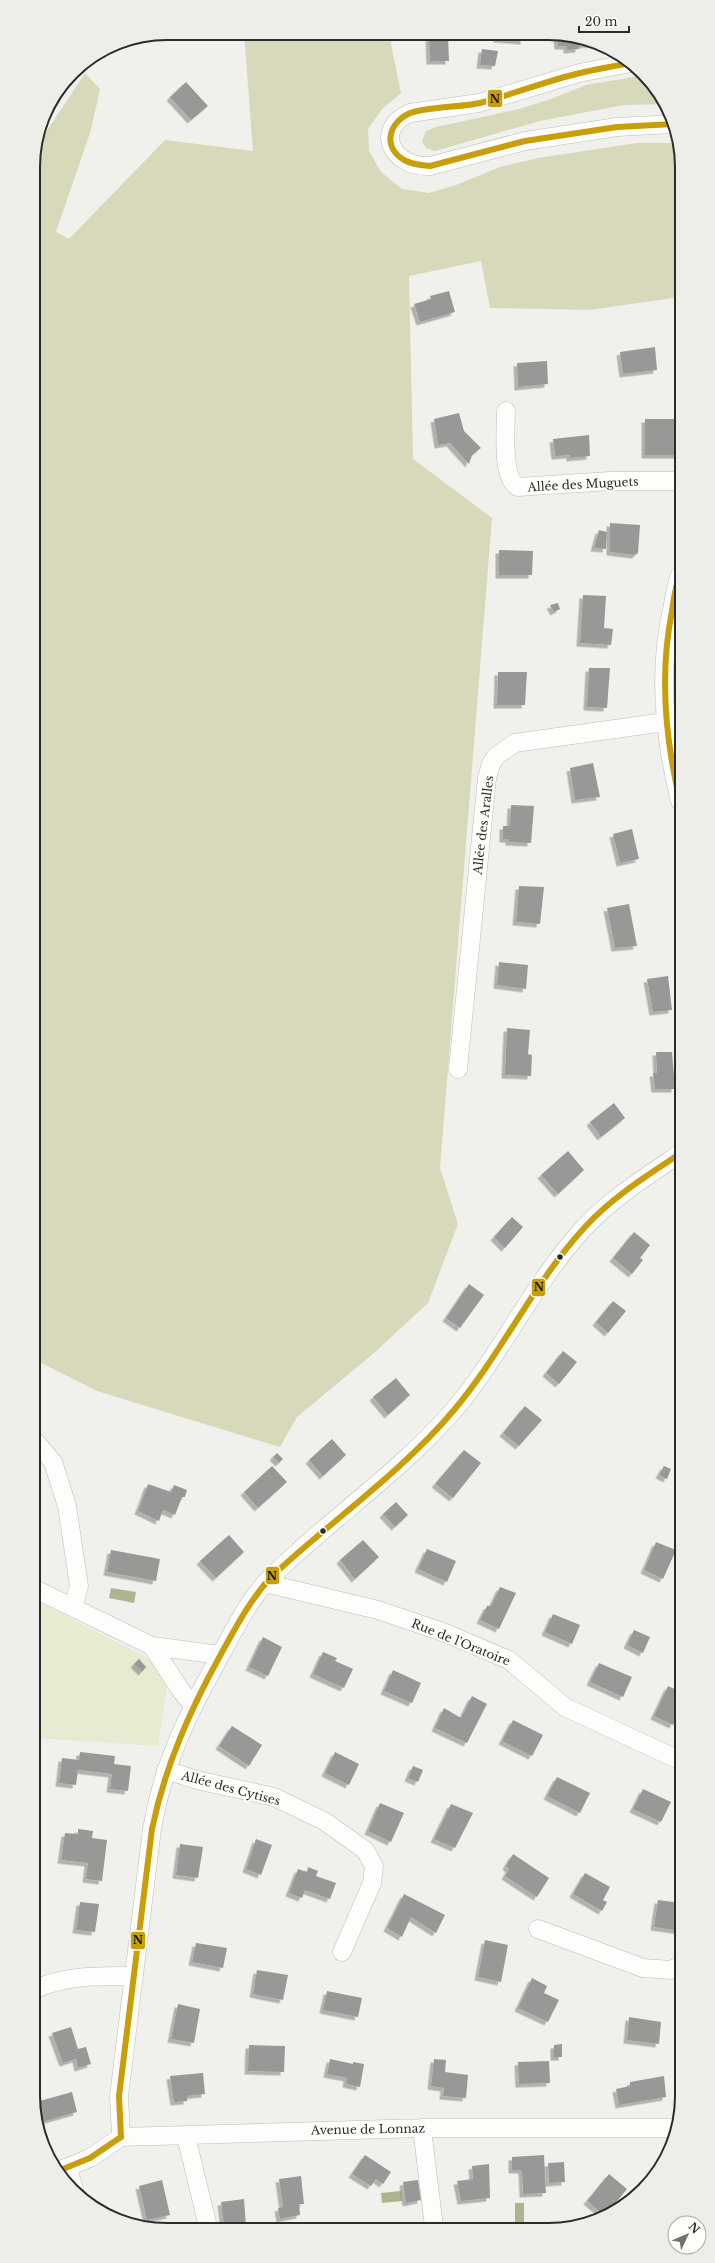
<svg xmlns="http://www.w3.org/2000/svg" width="715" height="2263" viewBox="0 0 715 2263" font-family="'Libre Baskerville',serif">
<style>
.green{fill:#e8ead2}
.forest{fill:#d7d9ba}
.water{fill:#b0b38f}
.building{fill:#989897;filter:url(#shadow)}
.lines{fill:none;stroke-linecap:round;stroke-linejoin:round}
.street-casing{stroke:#bcbdb9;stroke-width:19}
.street{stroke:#fdfdfc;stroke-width:18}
.bus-1-casing{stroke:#fefffa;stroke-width:9}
.bus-1{stroke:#c89e0a;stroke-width:6}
.bus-dot{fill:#2b2c29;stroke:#fefffa;stroke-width:1.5}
.labels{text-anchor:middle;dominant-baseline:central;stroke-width:4;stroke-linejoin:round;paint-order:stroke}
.street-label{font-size:12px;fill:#2b2c29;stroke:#fefffa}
.rim{fill:none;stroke:#2b2c29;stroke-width:2}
.line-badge{stroke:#fefffa;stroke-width:1.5}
.pale-badge-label{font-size:11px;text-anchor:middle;font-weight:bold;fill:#111}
</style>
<defs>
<filter id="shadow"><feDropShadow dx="-3.5" dy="3.5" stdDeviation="0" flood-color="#0004"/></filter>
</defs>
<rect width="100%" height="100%" fill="#f0f1ec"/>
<path class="green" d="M35 1600 154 1661 165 1678 167 1688 158 1746 35 1738Z"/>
<path class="forest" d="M244 33 389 34 401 93 382 109 368 129 369 151 381 172 402 189 429 193 456 185 500 167 538 158 637 143H679L680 297 589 310 490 308 481 261 409 276 413 459 492 518 440 1168 458 1224 428 1303 374 1353 297 1417 280 1447 97 1391 35 1360 33 158 37 146 85 73 100 89 91 130 56 232 69 239 165 140 253 151Z
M645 75 665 104 624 105 540 121 435 151 426 148 422 141 426 131 436 127 519 109 551 99 586 85Z"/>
<path class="water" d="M111 1588 136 1592 134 1603 109 1598Z
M401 2191 402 2201 382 2203 381 2193Z
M515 2203H524V2224H515Z"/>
<path class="building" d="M429 35H448L449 61H430Z
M497 35H524V41L497 39Z
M557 36H574L595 44 579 45V49L567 50V46H558Z
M482 49 498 51 495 66 480 65Z
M186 82 208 106 191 120 170 97Z
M449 291 455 312 420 322 414 304 431 299 430 296Z
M655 347 657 370 623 374 620 352Z
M547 361 548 384 518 387 517 363Z
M459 413 464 431 481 448 472 455 469 464 450 443 438 445 434 419Z
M645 419H675L674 431H678L677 439H674V442H680V455H645Z
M589 435 590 456 570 458V455L555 456 553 439Z
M610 523 640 525 638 553 635 555 610 552Z
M599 530 607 532 606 549 594 548Z
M499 550 533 551 532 575H499Z
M583 595 606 596 604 628 613 629 611 645 580 643Z
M558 603 560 609 554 612 550 605Z
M589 668H610L607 708 587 707Z
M498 672H527L525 705H497Z
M593 763 600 797 575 800 570 768Z
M511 805 534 806 531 843 509 842V839H503V826H510Z
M632 829 639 859 620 863 613 834Z
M519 886 544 887 540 924 516 922Z
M629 904 637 946 615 948 607 908Z
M499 962 528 965 526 989 497 985Z
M668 976 672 1010 653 1012 647 979Z
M507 1028 530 1030 528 1054 532 1055 531 1076 505 1075Z
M656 1052H672L675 1089H655L653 1073H657Z
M614 1103 625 1118 601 1137 590 1122Z
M568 1151 584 1170 558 1194 541 1175Z
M512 1217 523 1227 505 1248 494 1237Z
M634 1232 650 1245 640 1258 643 1260 632 1274 613 1258Z
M469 1284 484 1295 460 1328 446 1318Z
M613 1301 626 1311 608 1333 596 1322Z
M563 1351 577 1362 559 1384 546 1373Z
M396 1378 410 1395 388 1415 373 1397Z
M525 1406 542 1420 519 1446 503 1433Z
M332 1439 346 1455 323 1476 309 1460Z
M464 1450 481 1463 453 1498 435 1484Z
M277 1453 283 1459 279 1463 273 1457Z
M272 1466 287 1482 258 1508 244 1492Z
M664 1466 671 1469 667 1479 659 1475Z
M148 1484 171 1492 174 1485 187 1490 185 1497H182L175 1515 163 1510 159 1521 138 1511Z
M396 1502 408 1515 395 1527 383 1514Z
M229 1535 244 1552 216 1578 200 1561Z
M363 1540 379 1557 355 1579 340 1560Z
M656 1542 676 1550 663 1579 644 1570Z
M427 1549 456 1561 447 1582 418 1569Z
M111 1550 160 1559 156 1581 107 1572Z
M500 1587 516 1593 499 1629 480 1620 487 1606H491Z
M553 1614 580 1625 572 1644 545 1632Z
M634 1630 650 1637 643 1653 627 1645Z
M263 1637 282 1647 268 1676 249 1667Z
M323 1652 337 1658 335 1661 353 1669 344 1688 313 1674Z
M139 1659 146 1667 142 1672 134 1664Z
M599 1663 632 1677 623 1697 590 1682Z
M393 1670 421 1683 412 1703 384 1691Z
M668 1686 681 1692V1706L673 1725 654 1716Z
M472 1696 487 1704 467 1743 435 1728 444 1708 461 1718Z
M513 1720 543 1735 532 1756 502 1741Z
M232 1726 262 1745 249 1766 219 1746Z
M80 1752 115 1756 114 1764 131 1766 128 1791 110 1789 112 1774 78 1770 76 1785 59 1783 62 1758 79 1760Z
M335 1752 359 1764 349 1785 325 1773Z
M413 1766 423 1770 418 1782 408 1778Z
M557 1777 590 1793 580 1813 547 1796Z
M643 1789 671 1802 661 1822 633 1809Z
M380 1803 404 1813 391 1842 368 1831Z
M451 1804 473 1813 455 1848 434 1839Z
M78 1829 93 1831 92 1838 107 1840 102 1881 86 1879 88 1863 61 1860 65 1833 78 1834Z
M256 1839 272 1845 261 1875 246 1869Z
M180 1844 203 1847 198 1878 176 1875Z
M513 1854 549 1878 537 1897 505 1876 509 1869 506 1866Z
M308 1867 318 1871 316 1876 336 1883 330 1899 305 1890 302 1898 289 1893 298 1869 307 1872Z
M585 1873 610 1887 603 1900 607 1902 602 1911 573 1894Z
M404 1894 445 1915 436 1933 411 1917 402 1937 387 1928Z
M658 1900 681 1903 682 1931 654 1927Z
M80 1902 99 1904 95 1932 76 1930Z
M485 1940 508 1945 501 1982 478 1977Z
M196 1943 227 1948 223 1968 192 1962Z
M257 1970 288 1975 283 2000 253 1994Z
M532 1978 547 1986 544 1993 559 2000 548 2022 518 2008Z
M327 1991 362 1998 358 2017 323 2010Z
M178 2004 200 2009 194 2043 171 2039Z
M629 2017 661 2022 659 2044 627 2040Z
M71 2027 78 2049 86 2047 91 2064 78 2068 76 2059 63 2063 52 2033Z
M562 2044V2057H554V2045Z
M249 2045 285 2046 284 2072 248 2071Z
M330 2059 353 2064V2062L364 2064 360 2087 346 2084 347 2078 327 2074Z
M434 2059 446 2060 445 2072 468 2075 466 2098 443 2096 444 2088 431 2086Z
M549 2061 550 2083 519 2084 518 2062Z
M203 2073 205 2094 187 2096V2101L174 2102 170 2076Z
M664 2076 666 2097 619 2105 616 2089 630 2086V2082Z
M72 2092 77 2112 38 2123 36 2102Z
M365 2155 391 2172 383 2184 376 2179 371 2186 352 2174Z
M544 2155 546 2193 523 2194 522 2170H512V2157Z
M564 2162 565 2182 549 2183 548 2163Z
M489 2164 490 2198 461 2201 457 2181 473 2179 472 2166Z
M609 2174 627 2189 605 2216 587 2201Z
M301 2176 304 2204H299L300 2215 280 2219 278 2208 283 2207 279 2179Z
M162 2180 170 2215 147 2220 139 2186Z
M418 2180 421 2200 406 2203 403 2182Z
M244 2199 246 2227H224L221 2202Z
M402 2222 418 2223V2227H384L385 2223 401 2224Z"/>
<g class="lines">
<g class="street-casing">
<path id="street" d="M631 63 579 73 479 103 410 113C373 129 392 168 430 166L525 141 617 127 674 124
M506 411C506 429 501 478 518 487L610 481H680
M680 575C676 584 675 595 673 605 657 670 664 737 680 801
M458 1069 487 778 491 764 496 756 515 743 665 722
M35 1441 53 1462 67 1506 79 1586 73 1607
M265 1583 378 1610 443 1632 509 1660 565 1707 681 1761
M35 1589 152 1646 220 1655
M152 1646 182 1692 193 1705
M166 1770 197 1780 274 1797 324 1821 365 1850 374 1866 372 1883 342 1952
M538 1929 643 1968 671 1970 682 1965
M35 1989C68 1975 99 1976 134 1976
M422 2128 434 2227
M186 2136 208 2227
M121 2137 119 2096 152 1829C163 1763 189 1712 221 1654 236 1627 249 1599 271 1577 330 1519 399 1473 453 1411 499 1357 529 1292 575 1238 603 1204 644 1178 681 1153
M68 2168 75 2193
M58 2171 90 2158 121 2137 422 2128H676"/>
</g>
<use href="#street" class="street"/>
<g class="bus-1-casing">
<path id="bus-1" d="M631 63C614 66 597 69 580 73 546 81 514 94 480 103 463 107 422 107 408 114 387 125 383 149 406 161 414 165 422 165 430 166L525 141 617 127 674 124
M680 575C675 586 674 599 672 611 659 675 665 738 680 801
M121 2137 119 2096 152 1829C165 1766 190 1710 221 1654 236 1627 250 1600 271 1577 331 1521 401 1473 454 1410 502 1353 534 1282 585 1227 612 1197 648 1175 681 1153
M58 2171 90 2158 121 2137"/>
</g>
<use href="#bus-1" class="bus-1"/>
</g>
<g class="bus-dot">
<circle cx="560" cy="1257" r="3.5"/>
<circle cx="323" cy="1531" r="3.5"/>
</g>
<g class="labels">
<g class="street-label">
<text transform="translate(583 484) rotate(-3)">Allée des Muguets</text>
<text transform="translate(483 825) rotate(-83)">Allée des Aralles</text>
<text transform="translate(461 1642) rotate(22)">Rue de l'Oratoire</text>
<text transform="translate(231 1788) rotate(15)">Allée des Cytises</text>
<text transform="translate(368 2129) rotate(-1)">Avenue de Lonnaz</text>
</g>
</g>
<path d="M0 0H715V2263H0ZM167 40H548A127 127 0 0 1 675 167V2096A127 127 0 0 1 548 2223H167A127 127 0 0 1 40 2096V167A127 127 0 0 1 167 40Z" fill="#edeee9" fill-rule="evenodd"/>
<path class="rim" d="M167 40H548A127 127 0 0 1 675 167V2096A127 127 0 0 1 548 2223H167A127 127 0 0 1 40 2096V167A127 127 0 0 1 167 40Z"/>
<g class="line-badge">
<rect x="487" y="89" width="16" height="19" rx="4" fill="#c89e0a"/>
<rect x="531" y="1278" width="15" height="19" rx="4" fill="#c89e0a"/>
<rect x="265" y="1566" width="15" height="19" rx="4" fill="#c89e0a"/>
<rect x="130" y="1931" width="16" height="19" rx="4" fill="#c89e0a"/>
</g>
<g class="pale-badge-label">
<text x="495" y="103">N</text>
<text x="539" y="1291">N</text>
<text x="272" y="1580">N</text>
<text x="138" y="1944">N</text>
</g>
<g transform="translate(687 2235) rotate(46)"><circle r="19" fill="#fefffa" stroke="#aaaba6"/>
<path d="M0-3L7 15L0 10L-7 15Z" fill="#70716d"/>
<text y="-6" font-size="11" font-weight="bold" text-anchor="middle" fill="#2b2c29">N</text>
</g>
<path d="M579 26v6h50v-6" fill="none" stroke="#2b2c29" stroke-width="2"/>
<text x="585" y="26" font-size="12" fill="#2b2c29" stroke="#fefffa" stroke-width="3" paint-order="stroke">20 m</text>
</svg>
